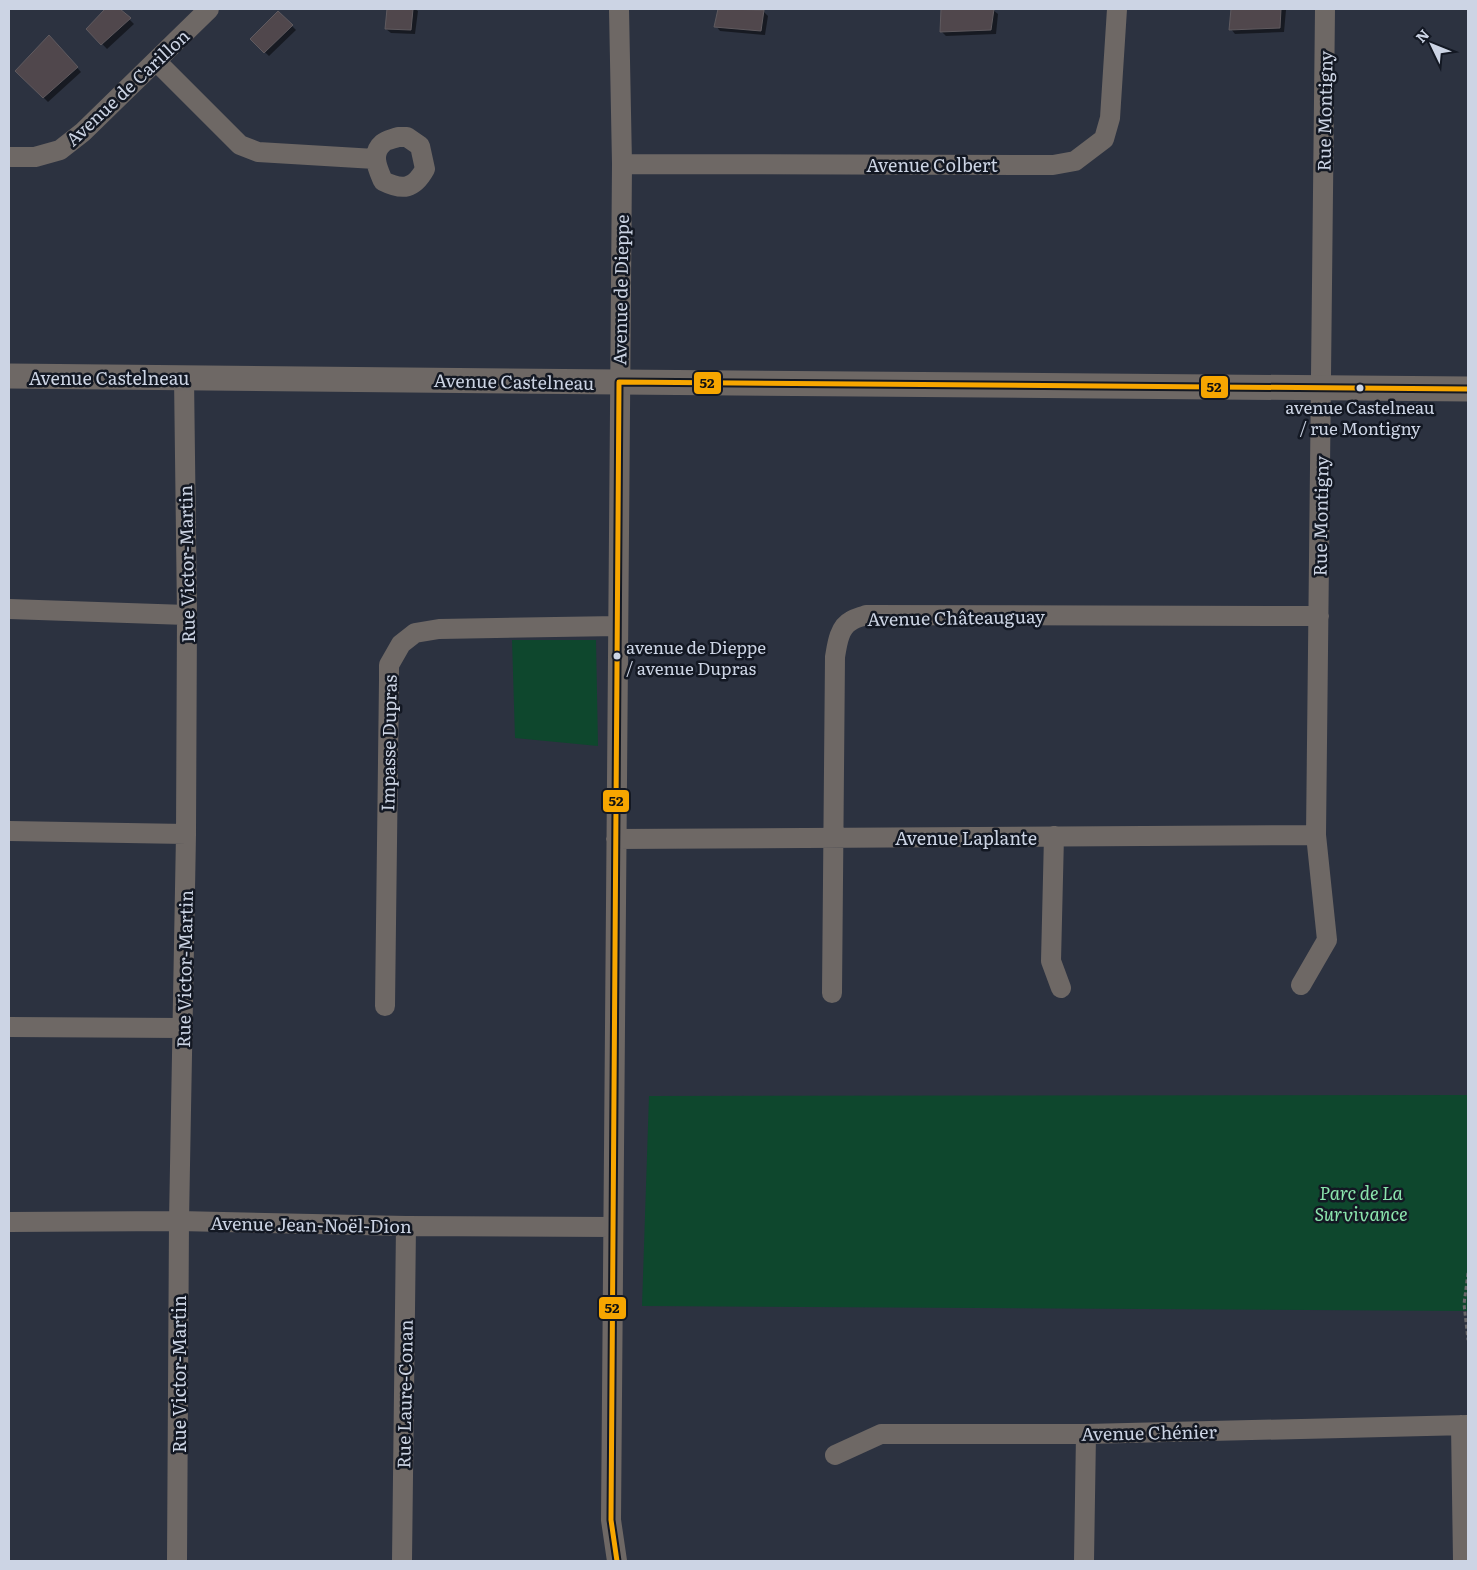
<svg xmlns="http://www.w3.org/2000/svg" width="1477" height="1570" viewBox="0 0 1477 1570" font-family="Literata,serif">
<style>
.green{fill:#0e472d}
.shadow{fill:#0007}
.building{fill:#50474c;stroke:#5f5a5f}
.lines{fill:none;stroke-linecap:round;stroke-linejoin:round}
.path{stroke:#686769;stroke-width:3;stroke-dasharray:4 2.5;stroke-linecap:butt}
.minor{stroke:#6e6865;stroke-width:20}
.tertiary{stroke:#6e6865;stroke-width:25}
.bus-1-casing{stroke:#131823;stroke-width:9}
.bus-1{stroke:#f7a600;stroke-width:5}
.bus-dot{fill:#ccd4e4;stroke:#131823;stroke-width:2}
.labels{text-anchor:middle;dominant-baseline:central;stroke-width:5;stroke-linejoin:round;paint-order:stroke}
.bus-label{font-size:17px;fill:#ccd4e4;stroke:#131823}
.street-label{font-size:18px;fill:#ccd4e4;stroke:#131823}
.park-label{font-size:18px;font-style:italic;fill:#8be5ad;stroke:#131823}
.line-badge{stroke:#131823;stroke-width:2}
.pale-badge-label{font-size:14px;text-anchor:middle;font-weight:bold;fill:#111}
</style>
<rect width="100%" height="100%" fill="#2c3240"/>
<path class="green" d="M512 640H596L598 746 515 738Z
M1468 1095V1311L642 1306 649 1096Z"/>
<path class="shadow" d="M106 9H119L134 24 107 49 88 29Z
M388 9H415L418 11 415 34 391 33 386 29Z
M719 9 763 11 768 16 765 35 720 31 716 26Z
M942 9 993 10 998 14 996 34 946 36 941 31Z
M1232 9H1285L1286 10 1284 32 1235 34 1231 29Z
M278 12 296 30 269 56 251 39Z
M49 37 81 72 48 102 17 71Z"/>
<path class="building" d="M105 9H120L131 18 101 45 86 29Z
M387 9H413L411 30 385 29Z
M718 9 764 10 761 31 714 27Z
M941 9H994L991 30 940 32Z
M1231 9H1281L1280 28 1229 30Z
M278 11 293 25 264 53 250 39Z
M49 35 78 67 43 98 15 71Z"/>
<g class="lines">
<path class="path" d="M1468 1273 1464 1304 1468 1340"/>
<path class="minor" d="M156 61 240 145 258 152 375 159
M398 137H407L420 146 425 169C414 189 403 191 383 181 378 169 370 154 383 143 386 140 393 139 398 137Z
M9 157H35L60 150 83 132 209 9
M622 164 1053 165 1075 161 1104 139 1110 118 1117 9
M9 609 187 615
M9 831 186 834
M1054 836 1051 961 1061 988
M616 839 1316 835
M1301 985 1327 940 1316 835 1325 9
M832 993 835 657C837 645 839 627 851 621 855 618 861 617 866 615L1319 616
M385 1006 389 680V665L401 644 415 633 439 629 618 626
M9 1027 182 1028
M9 1222 179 1221 406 1226 613 1227
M1461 1425 1463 1561
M835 1455 881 1434H1086L1468 1425
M177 1561 179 1221 186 834 187 615 184 377
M402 1561 406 1226
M617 1561 611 1520 622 164 619 9
M1084 1561 1086 1434"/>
<path class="tertiary" d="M9 376 619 382 1468 389"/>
<g class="bus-1-casing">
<path id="bus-1" d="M617 1561 611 1520 619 382 1468 389"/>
</g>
<use href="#bus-1" class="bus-1"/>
</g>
<g class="bus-dot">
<circle cx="1360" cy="388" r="4.5"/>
<circle cx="617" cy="656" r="4.5"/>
</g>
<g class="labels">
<g class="bus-label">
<text x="1360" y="406">avenue Castelneau<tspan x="1360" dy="21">/ rue Montigny</tspan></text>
<text x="626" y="646" text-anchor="start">avenue de Dieppe<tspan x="626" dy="21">/ avenue Dupras</tspan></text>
</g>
<g class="street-label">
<text transform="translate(127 87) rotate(-43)">Avenue de Carillon</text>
<text transform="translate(1324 111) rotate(-89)">Rue Montigny</text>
<text x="932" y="164">Avenue Colbert</text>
<text transform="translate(620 290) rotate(-89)">Avenue de Dieppe</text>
<text x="109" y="377">Avenue Castelneau</text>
<text transform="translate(514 381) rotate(1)">Avenue Castelneau</text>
<text transform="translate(1320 516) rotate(-89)">Rue Montigny</text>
<text transform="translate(186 564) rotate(-91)">Rue Victor-Martin</text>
<text transform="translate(956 617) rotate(-1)">Avenue Châteauguay</text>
<text transform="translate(388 743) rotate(-89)">Impasse Dupras</text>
<text x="966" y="837">Avenue Laplante</text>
<text transform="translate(184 969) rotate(-89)">Rue Victor-Martin</text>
<text transform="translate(311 1224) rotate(1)">Avenue Jean-Noël-Dion</text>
<text transform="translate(178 1374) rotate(-90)">Rue Victor-Martin</text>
<text transform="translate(404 1394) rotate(-89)">Rue Laure-Conan</text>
<text transform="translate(1149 1432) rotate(-1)">Avenue Chénier</text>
</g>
<g class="park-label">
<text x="1361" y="1192">Parc de La<tspan x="1361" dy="21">Survivance</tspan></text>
</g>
</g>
<g class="line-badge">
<rect x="693" y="371" width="29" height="24" rx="5" fill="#f7a600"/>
<rect x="1200" y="375" width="29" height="24" rx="5" fill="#f7a600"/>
<rect x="602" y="789" width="28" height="24" rx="5" fill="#f7a600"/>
<rect x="598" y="1296" width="29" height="24" rx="5" fill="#f7a600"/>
</g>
<g class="pale-badge-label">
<text x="707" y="388">52</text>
<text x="1214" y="392">52</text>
<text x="616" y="806">52</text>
<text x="612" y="1313">52</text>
</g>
<rect width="1477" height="1570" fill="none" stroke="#ccd4e4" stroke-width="20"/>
<g transform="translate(1432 45) rotate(313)" stroke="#131823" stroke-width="4" paint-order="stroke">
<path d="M0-4L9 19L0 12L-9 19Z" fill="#ccd4e4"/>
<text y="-8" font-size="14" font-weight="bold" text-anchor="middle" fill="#ccd4e4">N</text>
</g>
</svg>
